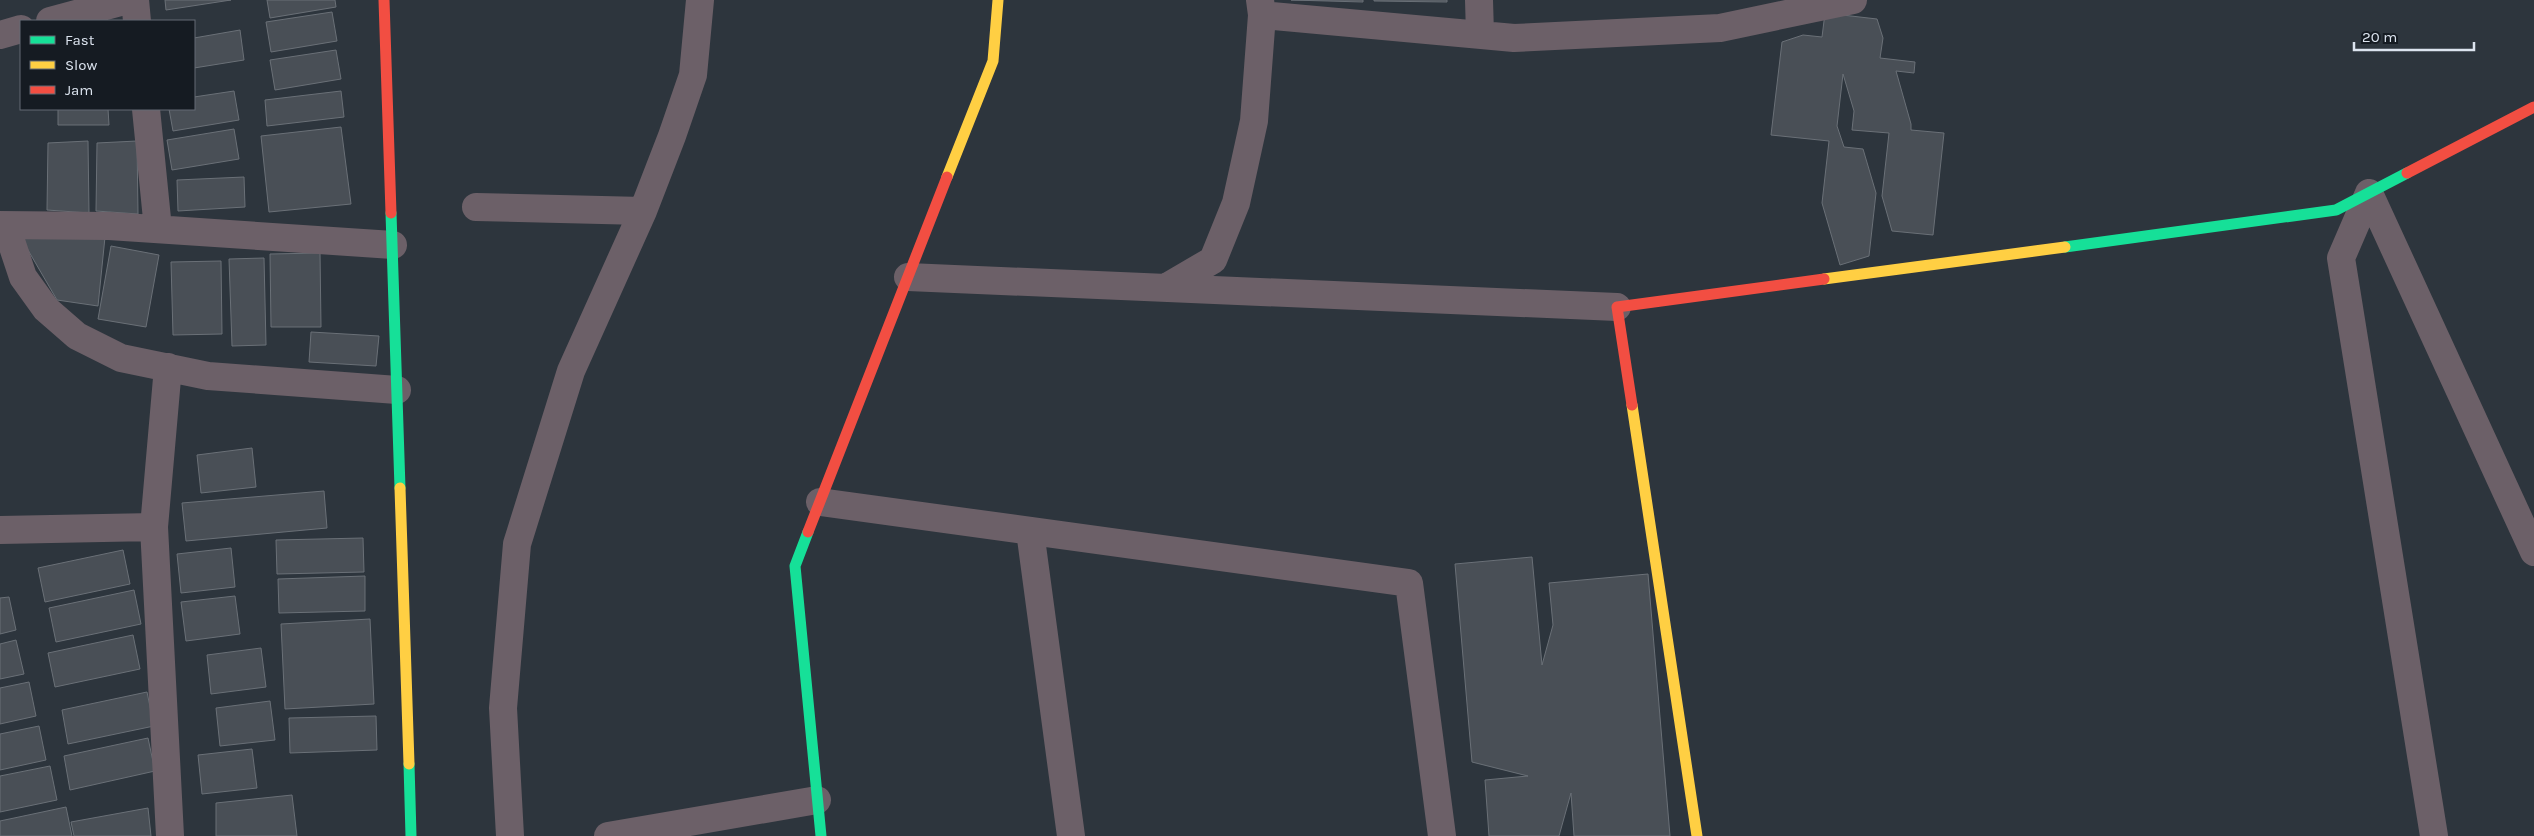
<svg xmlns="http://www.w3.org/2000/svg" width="2534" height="836" viewBox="0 0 2534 836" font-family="Karla,sans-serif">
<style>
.building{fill:#494f56;stroke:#6a7077}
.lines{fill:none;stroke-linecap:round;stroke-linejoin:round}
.street{stroke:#6c6068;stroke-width:28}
.fast{stroke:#16e098;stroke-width:11}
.slow{stroke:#ffcf43;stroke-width:11}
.jam{stroke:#f24e42;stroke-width:11}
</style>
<rect width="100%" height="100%" fill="#2d353d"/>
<path class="building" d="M165 0H231L166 10Z
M267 0H335L336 7 270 18Z
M1291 0H1363V2Z
M1374 0H1447V2L1374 1Z
M332 12 337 41 271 52 266 22Z
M1825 13 1877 19 1883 38 1880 58 1915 62 1914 73 1896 71 1911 124V130L1944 133 1933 235 1892 231 1882 196 1889 133 1852 130 1854 111 1843 74 1837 126 1844 147 1863 149 1876 193 1869 256 1840 265 1822 203 1829 141 1771 135 1782 42 1803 35 1822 37Z
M240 30 244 60 194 68V38Z
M336 50 341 79 275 90 270 60Z
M234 91 239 120 173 131 169 109H194V97Z
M341 91 344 117 267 126 265 100Z
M58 109H108L109 125H58Z
M341 127 351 204 269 212 261 136Z
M234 129 239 159 172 170 167 140Z
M88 141 89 213 47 210 48 143Z
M137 141 138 214 96 211 97 143Z
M244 177 245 207 178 211 177 180Z
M105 237 98 306 57 300 21 238Z
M111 246 159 255 146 327 98 319Z
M320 253 321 327H271L270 254Z
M264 258 266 345 232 346 229 259Z
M221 261 222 334 173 335 171 262Z
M311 332 379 336 376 366 309 362Z
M252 448 256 487 201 493 197 455Z
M324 491 327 528 186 541 182 503Z
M363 538 364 572 277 574 276 540Z
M231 548 235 587 181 593 177 554Z
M123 550 130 584 45 602 38 568Z
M1532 557 1542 665 1553 625 1549 583 1648 574 1670 836H1574L1571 793 1559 836H1489L1485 780 1528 776 1472 762 1455 564Z
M365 576V611L279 613 278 579Z
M134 590 141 624 56 642 49 608Z
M235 596 240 634 186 641 181 602Z
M9 597 16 630 0 634V598Z
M370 619 374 704 285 709 281 624Z
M133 635 140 669 55 687 48 653Z
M16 640 24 674 0 679V644Z
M261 648 266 687 211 694 207 655Z
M29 682 36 716 0 724V688Z
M147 692 154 726 68 744 62 710Z
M270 701 275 740 220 746 216 708Z
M376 716 377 750 290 753 289 718Z
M39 726 46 760 0 770V734Z
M148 738 155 771 70 790 64 756Z
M252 749 257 788 202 794 198 755Z
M50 766 57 800 0 812V776Z
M292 795 297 836H216V803Z
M66 807 72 836H0V821Z
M148 808 151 836H74L71 822Z"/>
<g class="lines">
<path class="street" d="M135 0 137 21
M1479 0 1480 34
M1262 15 1514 38 1720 28 1853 0
M50 21 128 0
M0 35 21 29
M146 109 158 229
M2369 193 2341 258 2434 836
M2369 193 2534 552
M476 207 643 211
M0 225 109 226 393 245
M6 226 23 277 46 309 77 336 121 358 208 376 397 390
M908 277 1617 307
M1165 288 1213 260 1236 203 1254 121 1262 15 1260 0
M168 367 154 527 170 836
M820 502 1409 583 1442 836
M0 530 154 527
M1030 531 1071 836
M510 836 503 708 517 544 571 371 643 211 672 136 693 75 700 0
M608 836 817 800"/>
<path class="fast" d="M391 213 400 488
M2065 247 2336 210 2407 173
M808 532 795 566 821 836
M409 764 411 836"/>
<path class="slow" d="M947 177 993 61 998 0
M1824 279 2065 247
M1632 405 1697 836
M400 488 409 764"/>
<path class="jam" d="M384 0 391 213
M2407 173 2534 107
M1632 405 1617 307 1824 279
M808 532 947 177"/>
</g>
<rect x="20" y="20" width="175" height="90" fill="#151b22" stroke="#656b74"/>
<rect x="30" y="36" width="25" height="8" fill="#16e098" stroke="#656b74"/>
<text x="65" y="45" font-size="15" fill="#dce4ef">Fast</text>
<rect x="30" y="61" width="25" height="8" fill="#ffcf43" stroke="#656b74"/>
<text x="65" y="70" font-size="15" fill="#dce4ef">Slow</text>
<rect x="30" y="86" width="25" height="8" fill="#f24e42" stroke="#656b74"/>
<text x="65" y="95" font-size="15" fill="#dce4ef">Jam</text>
<path d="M2354 42v8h120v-8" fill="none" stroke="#dce4ef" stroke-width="2.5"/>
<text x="2362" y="42" font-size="15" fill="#dce4ef" stroke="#151b22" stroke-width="4" paint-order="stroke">20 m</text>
</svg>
